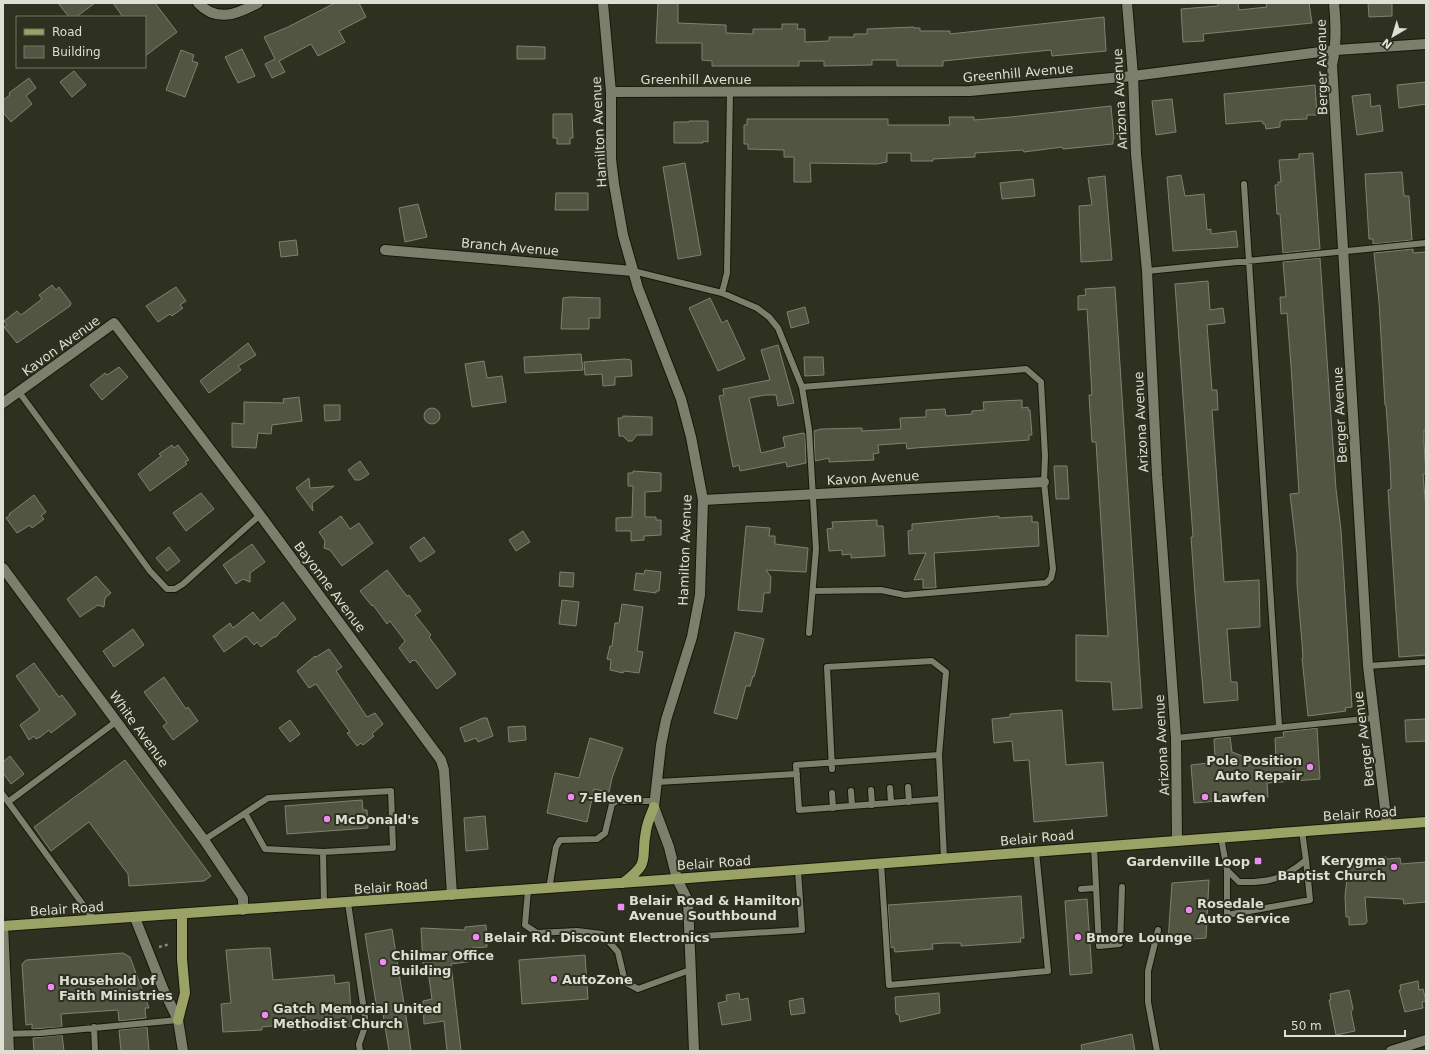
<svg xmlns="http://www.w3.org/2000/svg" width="1429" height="1054" viewBox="0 0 1429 1054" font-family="'DejaVu Sans',sans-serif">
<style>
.building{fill:#525542;stroke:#7f826e}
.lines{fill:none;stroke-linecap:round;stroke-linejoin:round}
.lane-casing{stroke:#171808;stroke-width:8}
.street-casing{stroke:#171808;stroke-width:12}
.secondary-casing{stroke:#171808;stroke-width:12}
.primary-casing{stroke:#171808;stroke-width:12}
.path{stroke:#86887a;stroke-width:2.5;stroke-dasharray:3 3;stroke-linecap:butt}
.lane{stroke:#7c7f6b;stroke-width:6}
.street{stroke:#7c7f6b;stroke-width:10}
.secondary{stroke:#7c7f6b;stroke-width:10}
.primary{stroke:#9ba265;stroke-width:10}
.poi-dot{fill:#ef8bf7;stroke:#2e311f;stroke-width:1.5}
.labels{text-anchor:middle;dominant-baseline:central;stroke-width:4;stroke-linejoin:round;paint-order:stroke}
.street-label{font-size:13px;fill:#dddfd4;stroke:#2e311f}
.poi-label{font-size:13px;font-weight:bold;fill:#dddfd4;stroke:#2e311f;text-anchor:start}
</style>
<rect width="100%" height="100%" fill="#2e311f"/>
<path class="building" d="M58 3H95L76 17H69Z
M113 3H155L177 32 145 56V17H123Z
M335 3H359L366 17 339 31 345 42 318 56 311 44 279 61 285 72 272 78 265 64 275 59 264 37 288 27Z
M658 3H678V23L726 25V33L753 34V29H782V24H798L797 29H805V42L829 41V37H854V34H867V29L914 27V28H920V31H950V34L1104 17 1106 51 1052 56 1051 50 943 61V66H897V60H872V65L824 66V61H799V66H712V61L702 60V43H656Z
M1218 3H1238L1239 10 1267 7 1266 3H1309L1312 23 1203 34 1204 41 1183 42 1181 9 1218 6Z
M1368 3H1392V16L1369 17Z
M517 46 545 47V59H517Z
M242 49 255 76 238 83 225 57Z
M181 50 194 55 192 61 198 63 185 97 166 90Z
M74 71 86 85 72 97 60 82Z
M29 78 36 88 26 96 32 104 11 122 3 112V100L10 95 9 93Z
M1426 82V104L1399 108 1397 85Z
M1315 85 1317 115H1307V119L1283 120 1280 122V127L1266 129 1265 124H1263L1262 121 1226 124 1224 94Z
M1370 94 1371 107 1380 105 1383 131 1357 135 1352 96Z
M1172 99 1176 132 1156 135 1152 101Z
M1111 106 1114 139 1113 140V144L1063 149 1062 147 1024 152 1023 150 975 153V157L933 159V161H911V153H887V162L877 164 810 163 811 182H794V157H784V150L748 149V144H744V125H747V119H888V125H950L949 117H974V120L1011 117Z
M553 114H572L573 138H570V144H557V138H553Z
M689 121H708V142L703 141V143H674V122H689Z
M1313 153 1320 249 1283 253 1280 214H1277L1275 185H1278V182H1281L1279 160 1299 159V154Z
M685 163 701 255 678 259 663 167Z
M1402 172 1404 196H1409L1412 240 1373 244V239H1369L1365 174Z
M1181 175 1185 196 1204 194 1207 230 1211 229V234L1236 231 1238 247 1173 251 1167 177Z
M1105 176 1112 260 1081 262 1079 206 1092 205 1088 178Z
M1033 179 1035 196 1002 199 1000 183Z
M556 193H588V210H555Z
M418 204 427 237 405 242 399 208Z
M296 240 298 255 281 257 279 242Z
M1413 249V253L1426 252V430H1424V443L1426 474H1423L1426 510V655L1399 657 1388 490 1391 489 1390 462 1386 405H1385L1379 302 1374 253Z
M1320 258 1336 489 1341 530 1352 707 1345 708 1346 711 1308 716 1302 658H1303L1302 643 1297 584V554L1290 494 1299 493 1291 366 1287 313 1281 314 1280 297H1286L1283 262Z
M1208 281 1210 310 1223 308 1225 323 1207 325 1212 390H1217L1218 410H1212L1224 582 1259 580 1260 627 1227 629 1231 682H1237L1238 700 1204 703 1195 594 1191 537H1193L1175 284Z
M52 285 56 290 59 287 71 303 70 306 17 343 4 327 7 325 4 321 17 311 21 315 42 299 39 295Z
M176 287 186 301 180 305 183 308 172 316 170 314 158 322 146 306Z
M1115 287 1142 708 1113 710 1111 682 1076 681V635L1108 636 1096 442H1092L1089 395H1092L1087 309 1078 310V296L1086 295 1085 289Z
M570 297 600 298V318H589V329H561L563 298Z
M710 298 722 323 727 320 745 359 718 371 689 308Z
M805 307 809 323 791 328 787 312Z
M248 343 256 355 238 366 241 370 209 393 200 381Z
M778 345 794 403 778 406 776 395H765L749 398 761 453 785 447 783 437 803 433 805 434 806 463 787 467 786 462 740 471 739 465 733 467 719 396 724 395 723 389 770 380 761 350Z
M581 354 583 370 525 373 524 357Z
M804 357H823L824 375 805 376Z
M625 359 631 360 632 376 615 377V385L603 386 602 374 585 375 584 362Z
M484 361 487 378 502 376 506 402 472 407 465 364Z
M119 367 128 377 102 400 90 385 105 373 107 375Z
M299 397 302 421 272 425 271 434 258 433 256 448 232 447V423L244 424V402L284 403 283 399Z
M1022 400V408L1028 407V410H1030L1032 435H1029V440L915 448 907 449 906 443 878 445 879 453 873 454 874 460 829 462V458L815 461 814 431 821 429 862 428V431L901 429 900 418 926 417V410L945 409 946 416 972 414V411L984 410 983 402Z
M324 405H340V420L325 421Z
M424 416a8 8 0 1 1 16 0a8 8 0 1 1-16 0Z
M623 416 652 417V435H637L632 441H628L623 436H619L618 418H622Z
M172 445 174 448 178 445 189 460 185 462 187 464 150 491 138 474 161 456 159 454Z
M360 461 369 474 360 480H355L348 470Z
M1054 466H1067L1069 499H1056Z
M633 471 661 473V491L645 492V517H656V520H661V535L644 536V540L631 541V531H616V518L632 517 633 486H628V473H633Z
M309 478 310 488 334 486 312 503 313 511 296 488Z
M201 493 214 509 186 531 173 513Z
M34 495 46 512 41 516 44 519 32 528 30 525 17 533 6 518 10 515 9 514Z
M341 516 350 529 359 523 373 543 342 566 330 550 324 548 325 541 319 532Z
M999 516V518L1032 516V522H1038L1039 546 934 553 936 588H923V579L914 580 926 553 909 554 908 531 912 530V524Z
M877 520V526H883L885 556 851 558V554L842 555V550L829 551 827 529 833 528 832 522Z
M746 526 770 528 769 536H775V544L808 548 806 572 766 570 771 577 770 593H764L762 612 738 610Z
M523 531 530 542 516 551 509 540Z
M424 537 435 552 420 562 410 547Z
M252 544 265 562 250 573V582L243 579 236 584 223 565Z
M169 547 180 561 167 571 156 558Z
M387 570 407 596 409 595 421 611 415 615 431 635 429 637 456 674 437 689 416 661 413 660 410 663 399 648 405 641 390 621 387 624 373 605 372 606 360 591Z
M645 570 661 572 659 591H656V593L634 590 636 573 644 574Z
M560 572 574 573 573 587 559 586Z
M96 576 111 593 105 598 104 607 98 605 80 617 67 599Z
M562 600 579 602 576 626 559 624Z
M283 602 296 619 281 631 276 637H274L261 647 257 642 254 645 246 636 224 652 213 636 230 623 233 628 253 612 260 621Z
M622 604 643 607 637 651 643 652 639 673 624 671 623 673 610 670 611 660 607 659 610 646H612L615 623H619Z
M133 629 144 645 114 667 103 651Z
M735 632 764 639 754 677 753 676 750 686H746L737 719 714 713Z
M329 649 342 667 336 671 367 717 375 713 383 724 372 734 374 736 363 745 361 743 357 746 347 733 350 732 316 684 309 688 297 671 315 656 316 657Z
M34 663 59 697 62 695 76 714 51 733 49 730 40 737 36 739 34 736 29 740 20 725 40 710 16 676Z
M164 677 186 709 188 707 198 721 173 740 163 726 167 723 144 692Z
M1062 710 1066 765 1103 762 1107 816 1034 822 1029 760 1014 761 1012 741 994 743 992 719 1010 717V714Z
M483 718H487L493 736 478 742 476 738 465 742 460 728Z
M1426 719V741L1406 742 1405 720Z
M290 720 300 734 290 742 279 728Z
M525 726 526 740 509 742 508 727Z
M1317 728 1320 779 1267 783 1268 797 1194 803 1191 765 1208 763V758H1215L1214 739 1230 737 1232 752 1245 757V761L1276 759 1275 738 1284 737 1283 732Z
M590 738 623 748 612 778 609 792 594 789 587 822 547 813 555 773 579 778Z
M10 756 24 774 11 784 3 773V762Z
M125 760 211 876 204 881 129 886 128 874 89 822 51 851 34 827Z
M362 800 363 810H367L368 828 287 834 285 806Z
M485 816 488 849 466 851 464 818Z
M1386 857V859L1400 858 1401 864 1426 862V902L1404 904 1403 899 1365 897 1367 922 1365 924 1349 925V917H1346L1345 896 1349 860Z
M1209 880 1206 938 1168 941 1172 883Z
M1021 896 1024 938H1020L1021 942 961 946V943H946L932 944 933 949 895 952 894 947 891 948 888 905Z
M1087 899 1092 973 1070 975 1065 901Z
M486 925 487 947 472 948 474 961 451 964 461 1051H447L444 1021 424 1024 423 1001 432 999 427 964H423L421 928 465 930V927Z
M392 929 408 1029 411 1051H389L382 1008 377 1009 365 934Z
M260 948H270L273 980 334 975 335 984 349 982 352 1026 303 1030 302 1023 262 1027V1030L223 1032 221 1004 231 1003 226 950Z
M123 953 130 957 149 1008H145L146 1018 119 1021 118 1010 61 1014 62 1027 32 1029V1024L26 1025 22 964 26 960Z
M585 955 588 999 522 1004 519 960Z
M1418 981 1419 990 1423 989 1426 1001 1422 1002 1423 1008 1405 1012 1399 990H1401L1400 985Z
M1349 990 1353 1009 1351 1012 1355 1031 1336 1035 1329 1000H1331L1330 994Z
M739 993 740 1000 748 998 751 1020 722 1025 718 1003 727 1001 726 995Z
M939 993 940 1013 900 1022 899 1015 896 1014 895 997Z
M803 998 805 1013 791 1015 789 1001Z
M147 1027 149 1051H121L119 1030Z
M1132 1034 1135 1051H1082L1081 1045Z
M62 1035 64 1051H34L33 1038Z"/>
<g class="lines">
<g class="lane-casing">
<path id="lane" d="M1244 184 1279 726
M633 271 722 293 757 308 769 317 778 328 802 387 809 430 816 549 809 633
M1147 271 1426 243
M722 293 727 273 730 92
M802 387 1026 369 1041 382 1045 456 1044 482 1053 569 1051 578 1046 583 905 595 881 590 813 591
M19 392 150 571 167 589H175L183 584 260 515
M1368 666 1426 662
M1176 738 1374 718
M832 769 827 667 932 661 946 672 939 755
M657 782 797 774
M908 787 909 802
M890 788 891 803
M871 790 872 805
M851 791 852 806
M832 793 833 808
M3 795 95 921
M941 799 799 810 796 765 939 755 944 858
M8 802 117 721
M1221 837 1227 870 1239 882C1269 883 1283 879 1306 860L1302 831
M204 840 268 798 391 791 393 848 323 852 265 849 245 813
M1094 847 1099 946 1120 944 1122 887
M323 852 324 904
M881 863 889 985 1048 971 1036 851
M1227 870V915L1310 900 1306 860
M549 889 556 847 560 840 597 839 605 833 612 804 617 801H654
M1081 889 1096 888
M528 890 525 925 537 933 577 931 602 934 618 952 625 982 638 989 690 970
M348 903 366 1024 359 1044 360 1051
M688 937 802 930 798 870
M94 1027 95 1051
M3 1034 41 1033 178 1020
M1157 1051 1148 1002V971L1158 930"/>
</g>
<g class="street-casing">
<path id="street" d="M198 3C217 23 237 14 258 3
M1127 3 1133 76 1136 154 1147 271 1157 475 1176 738 1177 840
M1334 3C1336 24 1337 44 1332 65L1368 666 1387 825
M611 92 970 91 1133 76 1336 50 1426 44
M385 250 633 271
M3 403 114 323 260 515 441 760 444 770 452 895
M703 500 1044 482
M3 926 9 1051
M1391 1051 1426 1040"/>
</g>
<g class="secondary-casing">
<path id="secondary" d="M603 3 611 92V159L614 184 623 235 638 288 681 399 691 437 703 500 700 595 692 637 666 720 661 745 654 807 669 847 677 879 688 901 694 1051
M3 568 204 840 243 898V910
M135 918 164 991 178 1020 183 1051"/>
</g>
<g class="primary-casing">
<path id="primary" d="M623 883C652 861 640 861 646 831 647 823 651 814 654 807
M3 926 662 880 1426 822
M178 1020 185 993 182 959V915"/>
</g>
<path class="path" d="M159 947 170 944"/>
<use href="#lane" class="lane"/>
<use href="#street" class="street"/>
<use href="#secondary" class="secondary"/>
<use href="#primary" class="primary"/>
</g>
<g class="poi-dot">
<circle cx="1310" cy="767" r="4"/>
<circle cx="571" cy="797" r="4"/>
<circle cx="1205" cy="797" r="4"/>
<circle cx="327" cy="819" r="4"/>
<rect x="1254" y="857" width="8" height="8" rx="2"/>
<circle cx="1394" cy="867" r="4"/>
<rect x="617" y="903" width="8" height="8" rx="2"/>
<circle cx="1189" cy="910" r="4"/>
<circle cx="476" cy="937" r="4"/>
<circle cx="1078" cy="937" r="4"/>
<circle cx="383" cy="962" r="4"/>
<circle cx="554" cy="979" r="4"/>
<circle cx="51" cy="987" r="4"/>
<circle cx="265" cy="1015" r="4"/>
</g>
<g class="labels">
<g class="street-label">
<text transform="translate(1322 67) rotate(-91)">Berger Avenue</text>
<text transform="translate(1018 73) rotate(-5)">Greenhill Avenue</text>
<text x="696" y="79">Greenhill Avenue</text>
<text transform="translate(1120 99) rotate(-93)">Arizona Avenue</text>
<text transform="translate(599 132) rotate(-93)">Hamilton Avenue</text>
<text transform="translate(510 247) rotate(5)">Branch Avenue</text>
<text transform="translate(61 346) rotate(-36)">Kavon Avenue</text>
<text transform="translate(1340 415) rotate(-93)">Berger Avenue</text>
<text transform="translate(1141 422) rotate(-93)">Arizona Avenue</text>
<text transform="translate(873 478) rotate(-3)">Kavon Avenue</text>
<text transform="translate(685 550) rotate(-88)">Hamilton Avenue</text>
<text transform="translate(330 587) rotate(53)">Bayonne Avenue</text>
<text transform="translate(139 729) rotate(54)">White Avenue</text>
<text transform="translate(1364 739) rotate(-97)">Berger Avenue</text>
<text transform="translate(1162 745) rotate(-93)">Arizona Avenue</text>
<text transform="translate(1360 814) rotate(-4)">Belair Road</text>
<text transform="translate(1037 838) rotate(-5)">Belair Road</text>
<text transform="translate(714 863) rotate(-4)">Belair Road</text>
<text transform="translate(391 887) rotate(-4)">Belair Road</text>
<text transform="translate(67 909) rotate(-4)">Belair Road</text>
</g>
<g class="poi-label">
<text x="1302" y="760" text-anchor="end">Pole Position<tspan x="1302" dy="15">Auto Repair</tspan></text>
<text x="579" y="797">7-Eleven</text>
<text x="1213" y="797">Lawfen</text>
<text x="335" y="819">McDonald's</text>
<text x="1386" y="860" text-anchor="end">Kerygma<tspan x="1386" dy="15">Baptist Church</tspan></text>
<text x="1250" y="861" text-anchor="end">Gardenville Loop</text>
<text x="629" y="900">Belair Road &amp; Hamilton<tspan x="629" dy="15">Avenue Southbound</tspan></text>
<text x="1197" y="903">Rosedale<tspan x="1197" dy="15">Auto Service</tspan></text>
<text x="484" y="937">Belair Rd. Discount Electronics</text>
<text x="1086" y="937">Bmore Lounge</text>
<text x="391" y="955">Chilmar Office<tspan x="391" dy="15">Building</tspan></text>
<text x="562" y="979">AutoZone</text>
<text x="59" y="980">Household of<tspan x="59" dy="15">Faith Ministries</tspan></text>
<text x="273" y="1008">Gatch Memorial United<tspan x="273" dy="15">Methodist Church</tspan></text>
</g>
</g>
<rect width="1429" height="1054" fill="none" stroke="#dddfd4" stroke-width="8"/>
<rect x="16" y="16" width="130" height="52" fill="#2e311f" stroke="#747767"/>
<rect x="24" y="29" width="20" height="6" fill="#9ba265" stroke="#747767"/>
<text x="52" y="36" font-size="12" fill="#dddfd4">Road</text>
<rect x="24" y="46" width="20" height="12" fill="#525542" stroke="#747767"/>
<text x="52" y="56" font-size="12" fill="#dddfd4">Building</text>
<g transform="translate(1393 36) rotate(218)" stroke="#2e311f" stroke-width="3" paint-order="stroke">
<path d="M0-3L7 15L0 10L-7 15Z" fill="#dddfd4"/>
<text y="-6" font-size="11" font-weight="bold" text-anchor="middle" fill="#dddfd4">N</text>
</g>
<path d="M1285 1030v6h120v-6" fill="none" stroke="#dddfd4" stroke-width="2"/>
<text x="1291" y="1030" font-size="12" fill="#dddfd4" stroke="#2e311f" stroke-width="3" paint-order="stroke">50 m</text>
</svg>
